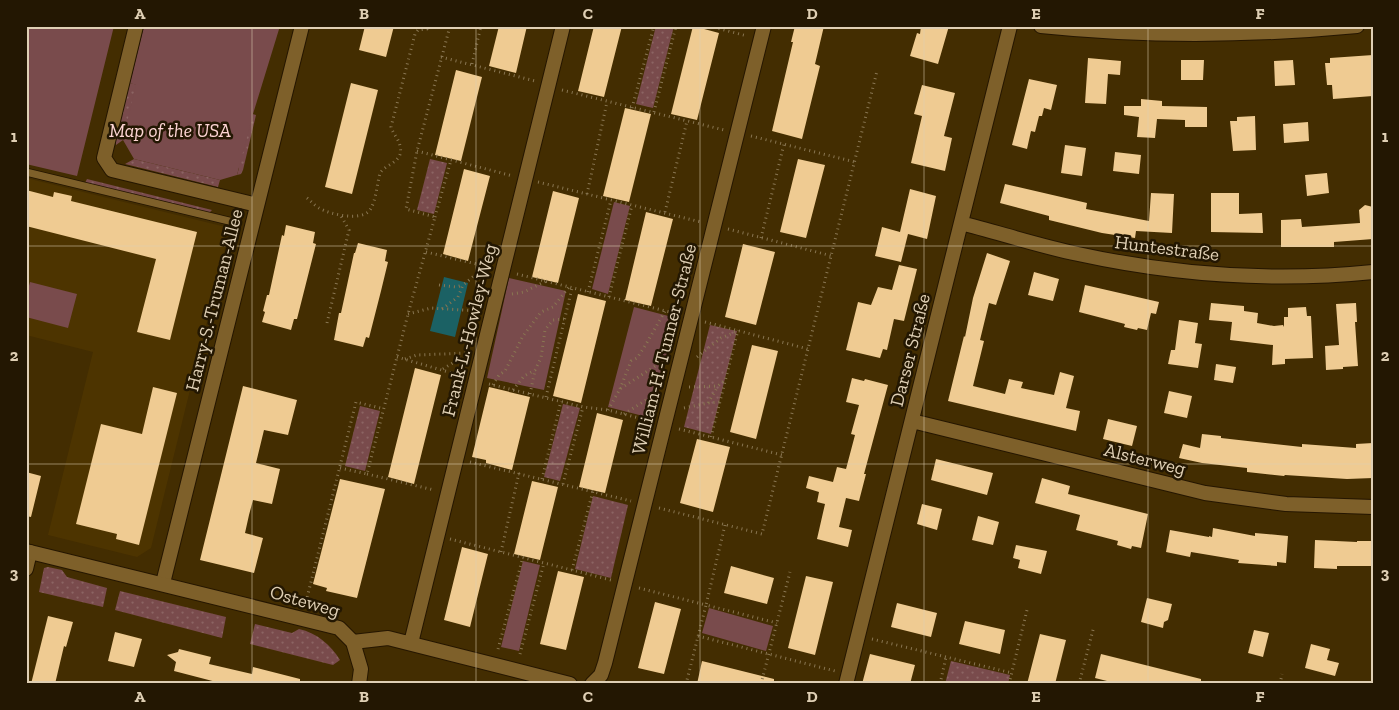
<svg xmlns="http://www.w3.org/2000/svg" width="1399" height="710" viewBox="0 0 1399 710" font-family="'Zilla Slab',serif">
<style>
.built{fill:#4d3400}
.grass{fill:url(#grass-dots)}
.green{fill:#794b4c}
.water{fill:#1b6164}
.building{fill:#efcb92}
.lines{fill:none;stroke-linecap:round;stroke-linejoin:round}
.service-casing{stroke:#251600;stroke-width:9}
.minor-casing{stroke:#251600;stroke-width:16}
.tertiary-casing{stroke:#251600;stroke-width:16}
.path{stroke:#897652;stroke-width:3;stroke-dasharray:1 4;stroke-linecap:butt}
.service{stroke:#7e602a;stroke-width:7}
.minor{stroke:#7e602a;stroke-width:14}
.tertiary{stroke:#7e602a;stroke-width:14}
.grid{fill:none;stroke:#dfcfb4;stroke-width:1;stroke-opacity:0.55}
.labels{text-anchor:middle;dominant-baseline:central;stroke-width:5;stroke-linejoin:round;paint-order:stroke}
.park-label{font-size:19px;font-style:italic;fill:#fdd5d4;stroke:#231702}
.street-label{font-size:19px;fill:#dfcfb4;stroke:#231702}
.neatline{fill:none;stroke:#dfcfb4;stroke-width:2}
.grid-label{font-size:16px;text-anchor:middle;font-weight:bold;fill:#dfcfb4}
</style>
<defs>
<pattern id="grass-dots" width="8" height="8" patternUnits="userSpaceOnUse" patternTransform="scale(1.25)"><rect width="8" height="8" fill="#794b4c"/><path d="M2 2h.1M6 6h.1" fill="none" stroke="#8c6463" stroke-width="1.8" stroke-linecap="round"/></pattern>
</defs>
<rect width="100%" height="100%" fill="#432d01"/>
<path class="built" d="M26 178 230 228 151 548 137 557 48 535 93 352 26 335Z"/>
<path class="grass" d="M656 26H674L653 108 636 104Z
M130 83 161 91 125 133 123 140 116 145V137Z
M235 109 256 115 243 170 241 174 237 175 239 168Z
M134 159 220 180 218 187 125 164Z
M430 159 447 163 434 214 417 210Z
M87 179 212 210 209 213 85 183Z
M710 325 737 331 711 434 684 427Z
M563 404 580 408 560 481 544 477Z
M360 406 380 411 365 471 345 466Z
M593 496 628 505 611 578 575 569Z
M48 567 62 570 67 577 107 588 103 607 39 592 44 568Z
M120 591 226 617 222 638 115 610Z
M255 624 292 633 299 629C317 633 331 645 340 660L333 665 250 644Z
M951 661 1010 675 1008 684H945Z"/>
<path class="green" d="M29 26H114L77 176 26 164V39Z
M144 26H280L253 114 237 175 220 180 134 159 123 140 136 85 130 83Z
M614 202 630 206 608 294 592 289Z
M509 278 566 291 544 390 487 378Z
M30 282 77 294 68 328 26 317V297Z
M634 307 676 318 651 418 608 407Z
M523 561 540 565 519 651 501 647Z
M709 608 773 626 766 651 702 633Z"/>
<path class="water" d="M444 277 468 283 455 337 430 331Z"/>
<path class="building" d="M365 26H394L386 57 359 50Z
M499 26H527L516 73 489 66Z
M594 26H622L604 97 578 91Z
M693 26 719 33 697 120 671 114Z
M795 26H824L815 64 820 66 802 139 772 131 793 42H791Z
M921 26H949L938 64 910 56 917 33 920 34Z
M1373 55V96L1333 99 1332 85H1327L1325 63H1330V58Z
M1088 58 1121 61 1120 75 1108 74 1106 104 1085 103Z
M1181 60H1204L1203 80H1181Z
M1293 60 1295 85 1275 86 1274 61Z
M456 70 482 77 461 161 435 155Z
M1029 79 1057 85 1051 110 1044 108 1042 116H1039L1035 132 1031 131 1027 149 1012 145Z
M351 83 378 90 352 194 325 187Z
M922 85 955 93 944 136 952 138 945 171 911 163 922 116 914 114Z
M1141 99 1162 101V106L1207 107V127H1185V120L1157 119 1155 138 1137 137 1139 117 1124 115V106H1141Z
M625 108 651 114 629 202 603 196Z
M1255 116 1256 150 1233 151 1230 121H1237V117Z
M1308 122 1309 141 1284 143 1283 124Z
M1065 145 1086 148 1082 176 1061 173Z
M1115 152 1141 155 1139 174 1113 171Z
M798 159 825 165 806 238 780 232Z
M464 169 490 176 468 261 443 254Z
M1327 173 1329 193 1307 196 1305 175Z
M1005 184 1087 203 1086 209 1149 221 1151 193 1174 194 1172 233 1136 231 1135 238 1102 233 1049 220V216L1000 203Z
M910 189 936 196 927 239 908 234 901 262 875 256 882 227 900 232Z
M26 190 53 197 54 192 72 196 71 201 197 232 170 340 137 332 156 259 26 226Z
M553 191 579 198 558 283 532 277Z
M1211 193H1239V214L1262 213 1263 233 1211 232Z
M1365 205 1373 207V239L1334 242V247H1281V220L1301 219 1302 227 1360 223 1359 210Z
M646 212 673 219 651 306 625 300Z
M286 225 315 232 313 243 316 244 297 319H294L291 330 262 322 265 312 263 311 267 295H269L282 235 284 236Z
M358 243 387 250 385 261 388 262 381 291 369 338 366 337 363 347 334 340 339 313H341L354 253H355Z
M743 244 775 252 756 325 725 317Z
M987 253 1010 261 996 305 989 303 980 340 984 341 973 386 1005 394 1009 379 1023 382 1021 388 1054 395 1060 372 1074 376 1066 408 1080 411 1076 431 948 401 964 336 965 337 973 298Z
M899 265 917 269 904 321 894 319 887 350 883 349 880 358 846 350 858 302 871 305 878 287 892 290Z
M1034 272 1059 279 1053 301 1028 295Z
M1085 285 1159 302 1156 314 1151 313 1147 330 1138 328 1137 330 1124 327 1125 324 1079 312Z
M578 294 606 301 581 403 553 396Z
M1211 303 1244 306V311L1258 313 1257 323 1274 326 1283 325 1284 327V317H1288V308L1306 307 1307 316H1311L1313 358 1285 359V364L1272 365 1273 345 1230 340 1232 322 1209 320Z
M1356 303 1357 322H1355L1358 366 1343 367V369L1326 370 1325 346 1339 345 1336 304Z
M1179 320 1198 323 1195 343 1202 344 1198 368 1168 364 1171 350H1175Z
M752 345 778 351 756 439 730 432Z
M1216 364 1236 367 1233 383 1214 380Z
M415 368 441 375 414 484 388 477Z
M852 378 864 381 865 379 888 385 864 474H866L859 501 846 498 839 527 852 530 848 547 817 539 825 504 817 502 819 492 806 488 809 476 833 482 837 467 846 469 855 435 851 434 859 405 846 402Z
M243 386 297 400 288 435 264 430 256 463 280 469 272 504 253 500 249 515 245 533 263 538 254 573 200 560Z
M153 387 177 393 139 545 116 539 117 534 76 524 101 424 142 434Z
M489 387 530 397 512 470 486 463V460L472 457Z
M1169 391 1192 396 1187 418 1164 413Z
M597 413 623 420 605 493 579 487Z
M1108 419 1137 426 1132 446 1103 439Z
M1202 434 1221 436V438L1302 447V444L1356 448V444L1373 443V478L1347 479 1285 475 1284 476 1247 472V468L1202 463 1179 458 1183 444 1200 448Z
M697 439 730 447 713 512 680 503Z
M936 459 993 473 987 495 931 480Z
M26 472 41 476 31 517 26 516Z
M1042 478 1070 486 1068 494 1148 514 1141 548 1132 546 1131 549 1117 545 1118 541 1076 530 1080 515 1035 503Z
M340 479 385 489 357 598 326 591 327 588 313 584Z
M532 481 558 487 540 560 514 554Z
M922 504 942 509 937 530 917 524Z
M978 516 999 522 993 545 972 540Z
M1213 528 1255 536V533L1288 536 1286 563 1277 562V566L1238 563 1239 560 1191 552 1190 557 1166 552 1170 530 1209 537V536L1212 537Z
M1315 540 1357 542V541H1373V566H1337V569L1314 568Z
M1016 545 1047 551 1041 574 1018 568 1020 560 1013 558Z
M462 547 488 554 470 627 444 620Z
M731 566 774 578 767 604 724 593Z
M558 571 584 577 566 650 540 644Z
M806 576 833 582 815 655 788 648Z
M1147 598 1172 604 1168 620 1164 622 1163 628 1141 622Z
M655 602 681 609 664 674 638 668Z
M897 603 937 613 931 637 891 627Z
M48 616 73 622 66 647 64 646 55 684H31Z
M965 621 1005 630 1000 654 959 644Z
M1254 630 1269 633 1263 657 1248 653Z
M115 632 142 639 134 667 108 661Z
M1040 634 1066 640 1055 684H1027Z
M1311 644 1330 649 1327 660 1339 663 1335 676 1305 668Z
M179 649 211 657 209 664 252 674 253 667 300 679V684H224L174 671 176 662 167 655 178 652Z
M870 654 915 665 910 684H862Z
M1101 654 1201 679V684H1119L1095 678Z
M702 661 774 679V684H697Z"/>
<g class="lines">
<g class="service-casing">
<path id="service" d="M26 172 229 221"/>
</g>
<g class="minor-casing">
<path id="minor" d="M136 26 104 158 112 170 257 205
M1041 26C1146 37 1252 36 1357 26
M961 223C1000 233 1039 246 1078 254 1174 275 1275 282 1373 272
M912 421 1205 493 1286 504 1373 507
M26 569 30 552
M163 583 302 26
M353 642 388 638 570 684
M411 643 563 26
M592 684 601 675 605 663 764 26
M846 684 1010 26"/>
</g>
<g class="tertiary-casing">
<path id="tertiary" d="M26 551 339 628 353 642 361 669 359 684"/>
</g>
<path class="path" d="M709 26 747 36
M441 57 535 81
M472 64 481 26
M562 90 724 130
M632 108 654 26
M654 112 676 26
M751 136 855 162
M417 151 513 176
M538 182 701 222
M587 194 607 102
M307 198C311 201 314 205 319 208 329 214 361 222 370 210 376 201 377 184 380 173 387 163 404 162 400 146 399 139 393 134 391 127L415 34 418 30 427 29 429 26
M665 212 687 121
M435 217 451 160
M728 229 832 256
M761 238 784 144
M426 252 489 267
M517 274 678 314
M439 285 456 287 463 285
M588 292 611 200
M512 294 524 292 546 281
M609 297 632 205
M442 309 458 297 463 285 474 276 488 269
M408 314 431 308 479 311
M705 322 808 349
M327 323 349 230 340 214
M397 357 462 376
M697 357 721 338 738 331
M405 359 417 355 468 353
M443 369 467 354
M489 384 583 407 608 410 651 421
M493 385 499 375 505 371 523 336 541 312 553 307 569 287
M689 387 718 386 726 379
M620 389 631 361 637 358 645 346 665 311
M513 390 524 376 535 370 541 358 545 330 553 320 564 319
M530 394 535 370
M546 397 572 288
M708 403 718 386
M684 408 708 403 720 402
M608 410 620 389 666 359
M624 414 657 393
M679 429 782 455
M711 437 738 330
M470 462 631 501
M340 468 367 474 408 314 435 217 406 209 417 151 450 26
M367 474 434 490
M542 479 561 401
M563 484 583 407
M659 508 762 534 877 71
M725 525 706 605 777 623
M450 539 611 580
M501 552 519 473
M572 570 593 491
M639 588 706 605 686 684
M306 602 356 402 384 409
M698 636 835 671
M872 639 1012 673
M498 649 523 557
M520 654 544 563
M761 684 790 572
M940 684 946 657
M1009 684 1027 610
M1079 684 1094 626
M1280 684 1282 674"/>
<use href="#service" class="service"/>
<use href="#minor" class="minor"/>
<use href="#tertiary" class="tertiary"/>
</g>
<path class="grid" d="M252 26V684M476 26V684M700 26V684M924 26V684M1148 26V684M26 246H1373M26 464H1373"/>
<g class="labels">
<g class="park-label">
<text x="170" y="130">Map of the USA</text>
</g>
<g class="street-label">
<text transform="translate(1167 248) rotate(7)">Huntestraße</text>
<text transform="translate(214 300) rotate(-76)">Harry-S.-Truman-Allee</text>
<text transform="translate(469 330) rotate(-76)">Frank-L.-Howley-Weg</text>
<text transform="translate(664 349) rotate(-76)">William-H.-Tunner-Straße</text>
<text transform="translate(910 350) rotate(-76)">Darser Straße</text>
<text transform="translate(1145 459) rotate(14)">Alsterweg</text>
<text transform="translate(305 601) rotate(16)">Osteweg</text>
</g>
</g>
<rect width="1399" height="710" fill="none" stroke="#231702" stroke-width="55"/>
<rect x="28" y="28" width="1344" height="654" class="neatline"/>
<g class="grid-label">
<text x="140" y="19">A</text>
<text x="364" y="19">B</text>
<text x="588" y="19">C</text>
<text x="812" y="19">D</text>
<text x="1036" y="19">E</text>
<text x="1260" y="19">F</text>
<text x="14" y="142">1</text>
<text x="1385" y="142">1</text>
<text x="14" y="361">2</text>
<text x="1385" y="361">2</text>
<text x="14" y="579">3</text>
<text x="1385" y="579">3</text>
<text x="140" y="702">A</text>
<text x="364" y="702">B</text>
<text x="588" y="702">C</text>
<text x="812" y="702">D</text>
<text x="1036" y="702">E</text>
<text x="1260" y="702">F</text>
</g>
</svg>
